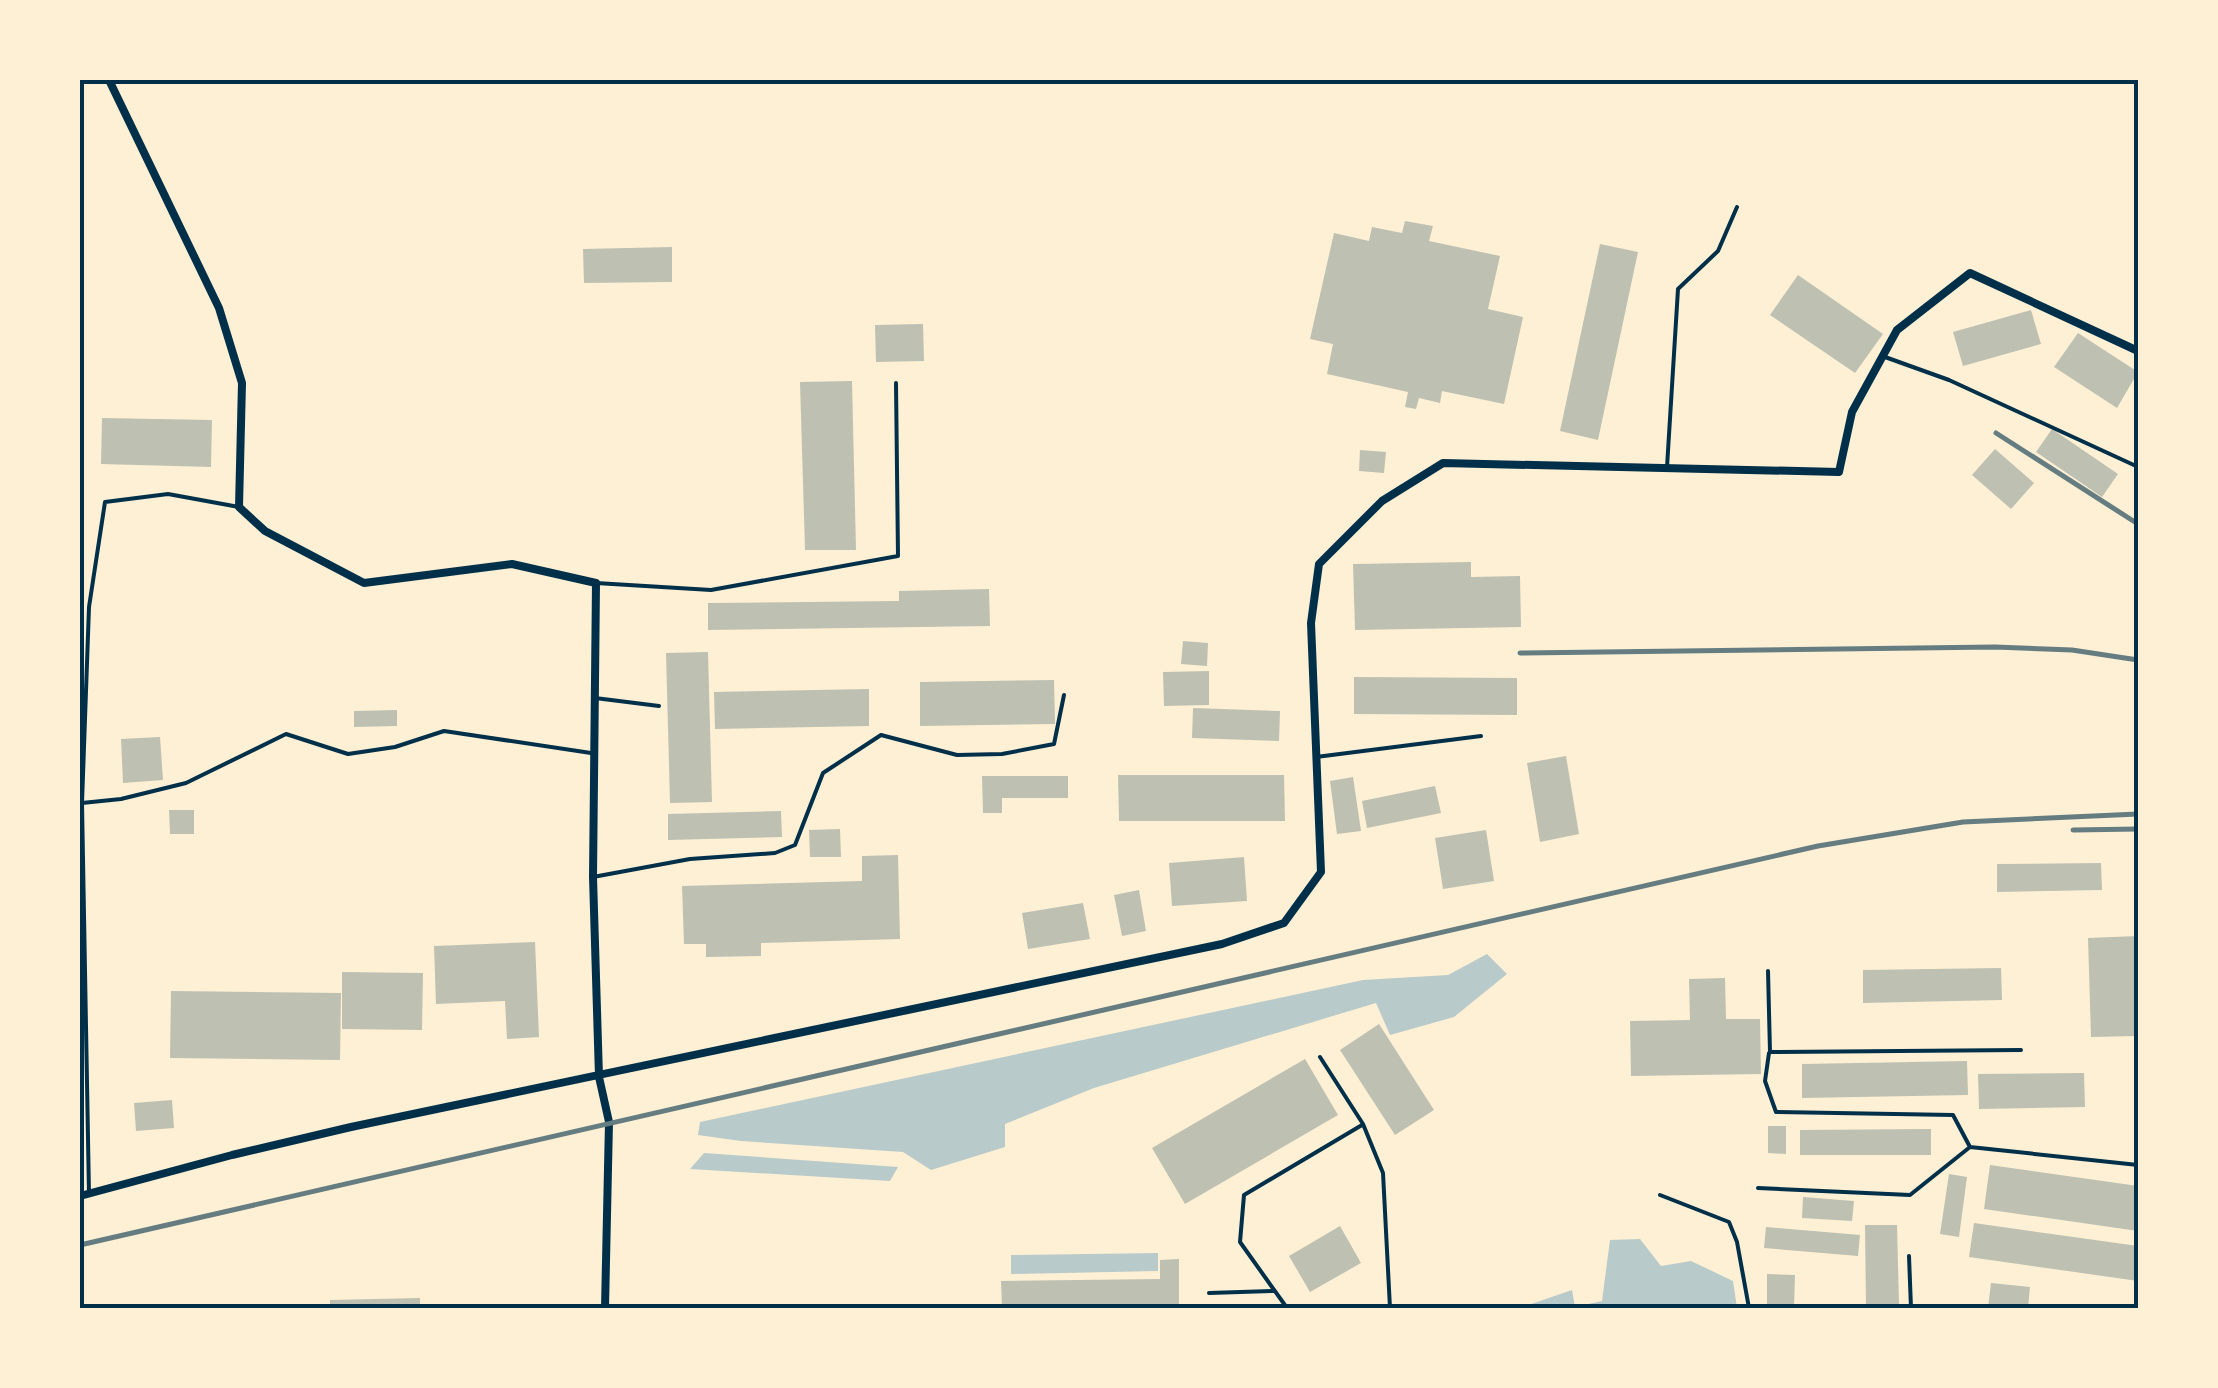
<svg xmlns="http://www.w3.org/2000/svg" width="2218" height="1388" viewBox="0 0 2218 1388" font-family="'PT Sans',sans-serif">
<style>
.green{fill:#b9caca}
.building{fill:#bec0b2}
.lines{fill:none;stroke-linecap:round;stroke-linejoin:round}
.service{stroke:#003049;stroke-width:4}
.minor{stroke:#003049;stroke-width:8}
.rail{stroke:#657d81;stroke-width:5}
.neatline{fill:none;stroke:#003049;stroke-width:4}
</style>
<rect width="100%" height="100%" fill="#fdf0d5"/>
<path class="green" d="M1487 954 1507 974 1454 1017 1390 1035 1376 1003 1094 1088 1005 1124V1147L931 1170 903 1152 741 1141 698 1135 700 1122 1363 980 1448 975Z
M704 1153 898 1167 890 1181 690 1169Z
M1640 1239 1661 1266 1691 1261 1733 1281 1737 1308H1520L1572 1290 1575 1307 1602 1301 1610 1240Z
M1158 1253V1271L1011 1274V1255Z"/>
<path class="building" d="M1405 221 1433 226 1429 241 1500 256 1488 309 1523 317 1504 404 1442 391 1440 403 1419 398 1416 409 1405 407 1408 392 1327 374 1333 344 1310 339 1334 233 1369 241 1372 227 1402 233Z
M1600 244 1638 252 1598 440 1560 431Z
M672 247V282L584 283 583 249Z
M1798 275 1883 334 1855 373 1770 315Z
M2031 310 2041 344 1963 366 1953 332Z
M923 324 924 361 876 362 875 325Z
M2078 333 2138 372 2117 408 2054 367Z
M852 381 856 550H805L800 382Z
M102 418 212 420 211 467 101 464Z
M2052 429 2118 474 2102 497 2036 452Z
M1995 449 2034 483 2011 509 1972 475Z
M1360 450 1386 452 1384 473 1359 471Z
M1471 562V577L1520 576 1521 627 1355 630 1353 564Z
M989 589 990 626 708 630V603L899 601V591Z
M1183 641 1208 643 1207 666 1181 664Z
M708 652 712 802 670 803 666 653Z
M1209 671V705L1164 706 1163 672Z
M1354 677 1517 678V715L1354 714Z
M1054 680 1055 724 920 726V682Z
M869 689V726L715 729 714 692Z
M1193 708 1280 711 1279 741 1192 738Z
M397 710V726L354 727V711Z
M160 737 163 780 123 783 121 739Z
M1566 756 1579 834 1540 842 1527 763Z
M1118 775H1284L1285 821H1119Z
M982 776H1068V798H1002V813H983Z
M1353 777 1361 831 1337 834 1330 781Z
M1435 786 1441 813 1367 828 1362 801Z
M169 810H194V834H170Z
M781 811 782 837 668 840V814Z
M840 829 841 857H810L809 830Z
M1486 830 1494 881 1443 889 1435 838Z
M898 855 900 939 761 943V956L706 957V944H684L682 886 862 881V856Z
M1244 857 1247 901 1172 906 1169 863Z
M2101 863 2102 890 1997 892V864Z
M1139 890 1146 931 1122 936 1114 895Z
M1083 903 1090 939 1028 949 1022 913Z
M2138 936V1036L2091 1037 2088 938Z
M535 942 539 1037 507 1039 505 1001 436 1004 434 946Z
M2001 968 2002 1000 1863 1003V970Z
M342 972 423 973 422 1030 342 1029Z
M1725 978 1726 1019H1760L1761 1074 1631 1076 1630 1021 1690 1020 1689 979Z
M171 991 341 993 340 1060 170 1058Z
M1379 1024 1434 1110 1395 1135 1340 1050Z
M1305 1059 1338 1115 1185 1204 1152 1148Z
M1967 1061 1968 1095 1802 1098V1064Z
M2084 1073 2085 1107 1979 1109 1978 1074Z
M172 1100 174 1128 136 1131 134 1103Z
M1768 1126H1786V1154L1768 1153Z
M1931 1129V1155H1800V1130Z
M1990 1165 2138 1186V1231L1984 1209Z
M1949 1174 1967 1177 1959 1237 1940 1234Z
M1803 1197 1854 1201 1852 1221 1802 1218Z
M1974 1223 2138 1246V1281L1969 1257Z
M1865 1225H1897L1899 1304H1906V1308H1866Z
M1340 1226 1361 1263 1310 1292 1289 1256Z
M1766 1227 1860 1235 1858 1256 1764 1248Z
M1179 1259V1308H1002L1001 1281 1160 1279V1260Z
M1767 1274 1795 1275 1794 1306 1767 1305Z
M1991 1283 2030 1287 2028 1308H1988Z
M420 1298V1308H330V1300Z"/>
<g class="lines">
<path class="service" d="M1885 357 1949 380 2136 466
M1667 467 1678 289 1718 251 1737 207
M596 583 711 590 898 556 896 383
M595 698 659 706
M1316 757 1481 736
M82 803 121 799 186 783 286 734 348 754 395 747 444 731 591 753
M593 877 690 859 775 853 795 845 823 773 881 735 957 755 1002 754 1054 744 1064 695
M1768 971 1770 1052 2021 1050
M1769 1053 1765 1081 1776 1112 1953 1115 1970 1147
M1320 1057 1363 1124 1383 1173 1390 1308
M1758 1188 1910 1195 1970 1147 2138 1165
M89 1194 82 803 89 607 105 502 168 494 239 507
M1660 1195 1729 1222 1737 1242 1749 1308
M1909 1256 1911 1308
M1209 1293 1274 1291
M1287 1308 1240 1242 1244 1195 1362 1125"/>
<path class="minor" d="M109 80 219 308 242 383 239 507 265 531 364 583 512 564 596 583 593 877 599 1077 609 1122 605 1308
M80 1196 232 1155 351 1127 1222 944 1284 923 1321 872 1311 623 1319 564 1382 501 1443 463 1839 472 1852 412 1897 330 1970 273 2138 351"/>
<path class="rail" d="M1996 433 2138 524
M1520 653 1995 647 2072 650 2138 660
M2073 830 2138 829
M80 1245 1818 846 1963 822 2138 814"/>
</g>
<rect width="2218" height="1388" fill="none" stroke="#fdf0d5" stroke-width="165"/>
<rect x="82" y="82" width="2054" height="1224" class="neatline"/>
</svg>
